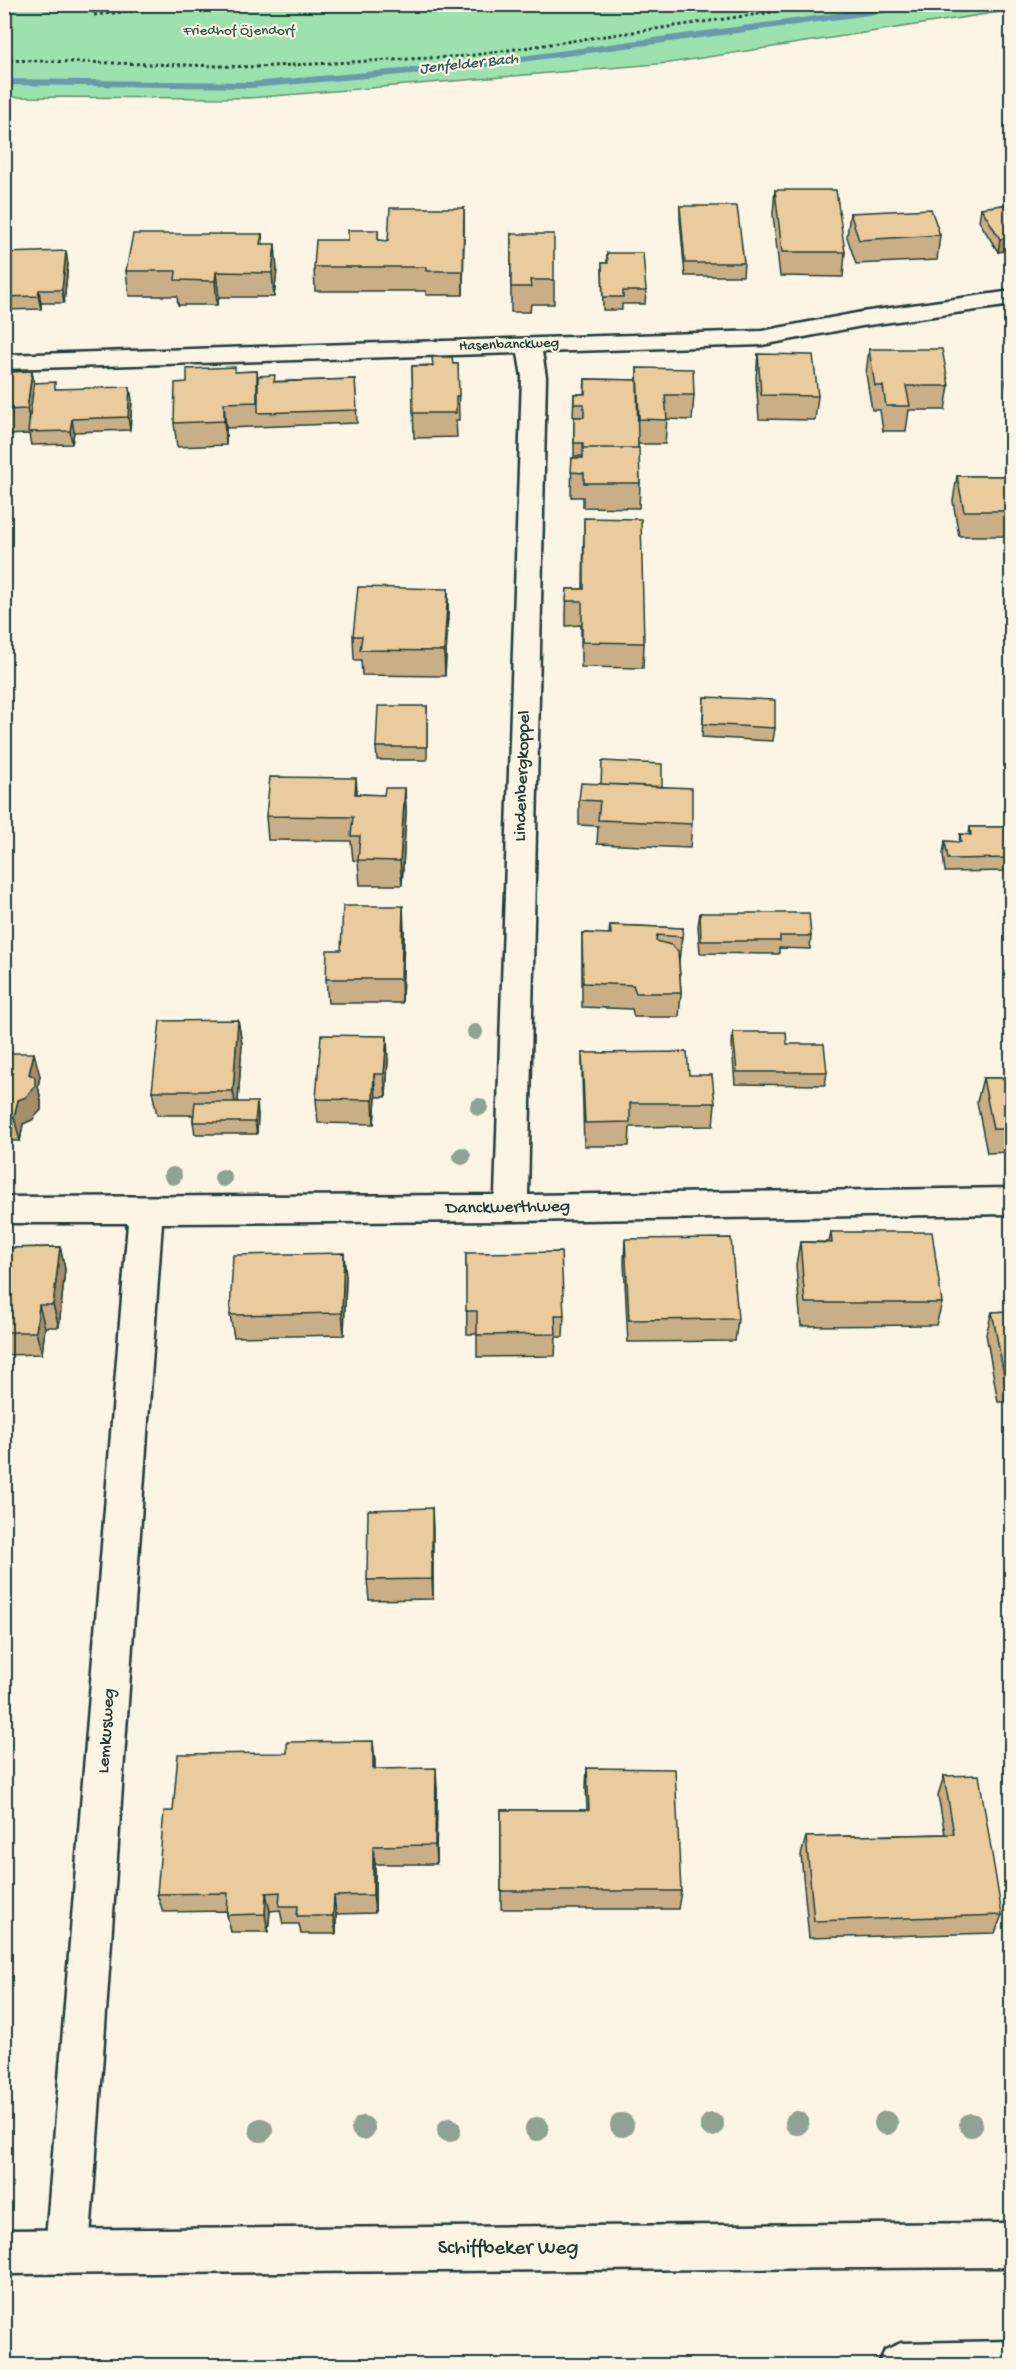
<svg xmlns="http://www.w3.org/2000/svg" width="1016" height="2370" viewBox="0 0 1016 2370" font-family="'Gochi Hand',sans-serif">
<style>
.green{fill:#9de2ae;stroke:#5e9071;stroke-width:1.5}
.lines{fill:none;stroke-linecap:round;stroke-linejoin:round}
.stream{fill:#6999ac;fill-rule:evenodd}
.minor-casing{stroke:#1f3d34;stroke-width:5}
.secondary-casing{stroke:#1f3d34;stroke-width:5}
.path{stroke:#1f3d34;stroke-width:3;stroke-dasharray:3 3;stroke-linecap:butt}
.minor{fill:#fcf5e5;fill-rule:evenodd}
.secondary{fill:#fcf5e5;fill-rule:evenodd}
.tree{fill:#90a291}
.wall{fill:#c9af87;stroke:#1f3d34;stroke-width:1.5}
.shaded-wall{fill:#a48e6e;stroke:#1f3d34;stroke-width:1.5}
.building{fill:#eacb9d;stroke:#1f3d34;stroke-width:1.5}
.labels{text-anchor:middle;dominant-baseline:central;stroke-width:4.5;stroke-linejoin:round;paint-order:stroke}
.far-park-label{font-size:15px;fill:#385e4c;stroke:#fcf5e5}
.far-street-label{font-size:15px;fill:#1f3d34;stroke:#fcf5e5}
.far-water-label{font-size:16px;font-style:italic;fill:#385c5c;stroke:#fcf5e5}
.street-label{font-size:18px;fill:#1f3d34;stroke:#fcf5e5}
.near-street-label{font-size:21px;fill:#1f3d34;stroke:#fcf5e5}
</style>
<rect width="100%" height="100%" fill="#fcf5e5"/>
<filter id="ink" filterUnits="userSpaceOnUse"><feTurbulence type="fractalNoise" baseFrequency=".0167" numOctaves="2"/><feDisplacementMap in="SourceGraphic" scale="12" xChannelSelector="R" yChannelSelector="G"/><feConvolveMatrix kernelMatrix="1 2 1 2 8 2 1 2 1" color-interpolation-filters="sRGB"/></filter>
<g filter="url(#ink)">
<path class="green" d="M5 4H1011L1012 10 669 63 249 98 5 97Z"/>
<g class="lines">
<path class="stream" d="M903 4H935L930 7 470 69 251 88 4 85V79L251 82 470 63Z"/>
<g class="minor-casing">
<path id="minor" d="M1012 291V305L862 326 762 345 542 352 546 377 528 1195 1012 1188V1214L511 1221 162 1223 89 2252 83 2268 67 2274 51 2268 45 2252 128 1223H4V1197L495 1195 522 377 518 353 4 369V355L762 331 862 312Z
M1012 2341V2366H878L885 2350 901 2343Z"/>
</g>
<g class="secondary-casing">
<path id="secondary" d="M1012 2223V2267L4 2274V2230Z"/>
</g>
<path class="path" d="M93 4V15L201 4
M4 60 255 67 467 56 828 4"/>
<use href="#minor" class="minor"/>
<use href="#secondary" class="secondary"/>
</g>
<g class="tree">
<circle cx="475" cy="1032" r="8"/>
<circle cx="479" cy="1107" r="9"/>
<circle cx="462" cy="1156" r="9"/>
<circle cx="173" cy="1176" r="9"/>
<circle cx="223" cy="1178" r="9"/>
<circle cx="797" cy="2123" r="12"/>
<circle cx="886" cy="2123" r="12"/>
<circle cx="622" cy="2125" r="12"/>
<circle cx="712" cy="2125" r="12"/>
<circle cx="971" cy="2125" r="12"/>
<circle cx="363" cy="2128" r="12"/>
<circle cx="537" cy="2129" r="12"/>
<circle cx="261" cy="2130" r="12"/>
<circle cx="449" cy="2130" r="12"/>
</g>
<path class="wall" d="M775 190 845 252 843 277 780 276 773 214Z
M1011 204 998 252 979 221 981 208Z
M680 206 744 263 743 276H685L680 219Z
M464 208 463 295H426V291H315L314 267 348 240 378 230V240L388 241Z
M850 213 940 235 937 260 856 264 847 237Z
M262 234 263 244 277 269 274 297H219L217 305H178L177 296H129L126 271Z
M511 234 554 280V304H531L530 312H511Z
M4 253 68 264 64 303H41V309L4 310Z
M607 253 646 291 645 304H622V310H603L602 263H607Z
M869 349 949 386 945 410H909L906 431H883L880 410H872L866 374Z
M758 354 818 396 815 420 759 419 756 378Z
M1010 358H1011V404H1010L1006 383Z
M453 364H458L459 420H456L457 437 414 438 412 366Z
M637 368 694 395 692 420 667 419 665 444H638L640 483 639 508 583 507V497H571L572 458H583V456H574V417H584H573L574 394H584L585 379 637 380Z
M257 371 258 382 355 379 357 423 226 428V445L177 447 174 423 187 382 235 372Z
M4 380 34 383 56 389 132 400 130 430 74 432 72 444 31 445 29 434 4 435Z
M957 476H1011V536H959L953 501Z
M584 518 644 643 643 668 581 667V625L566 626V613L567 589H583Z
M448 589V614L445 676 362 675 361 660H354L353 636Z
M704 697 775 728 773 741 702 737Z
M427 706V760H377L376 747Z
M662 787 692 824 690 848 597 844 598 826 579 825V800Z
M405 788 406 812 402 885H360L358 861 353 860 351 841 268 840 266 816 357 794 384 795Z
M970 827H1011V871L945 872 943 854 945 841 959 842 960 834 969 835Z
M700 913 811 936 810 949 779 948V954L700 953 698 926Z
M610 925 683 928 679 961 681 993 679 1017H634L632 1009 582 1007V933L609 934Z
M404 930 402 1003H328L326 979 341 950Z
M238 1020 242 1044 238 1102 258 1114 257 1134H195L193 1122V1115H157L152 1091Z
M733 1032 787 1044 827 1072 825 1085 735 1084 732 1045Z
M4 1053 40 1076 38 1086 41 1101V1110L32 1120 23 1124 20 1141H4Z
M582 1053 689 1075 715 1103 713 1126 630 1127 629 1146H584L582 1076Z
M388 1059 386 1097H376L374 1124 318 1123 316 1099Z
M983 1078H1011V1152L987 1153 977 1102Z
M831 1232 942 1303 936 1325 801 1326 796 1265 800 1242H829Z
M625 1239 738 1319 735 1341 628 1342 624 1262Z
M60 1247 65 1269 59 1327H45L42 1354 4 1355V1248Z
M466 1253 564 1315 563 1337H556L555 1356 477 1357V1334H467Z
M346 1276 344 1335 234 1337 230 1315Z
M1011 1311V1402H998L986 1334 992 1312Z
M432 1508 433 1599 369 1600 367 1580Z
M375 1760V1769L437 1788 436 1864H375V1913L336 1914V1934H301L299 1924H283L280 1910 270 1911 268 1932H231L227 1915V1911L163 1912 157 1894 173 1811Z
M587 1768 681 1891 678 1909H501V1810H587L586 1787Z
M944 1776 1002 1915 995 1933 809 1938 801 1855 806 1837 945 1834 938 1795Z"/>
<path class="shaded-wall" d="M464 208V232L463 295V271Z
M1011 237V250L998 252 1000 239Z
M275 244 277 269 274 297 272 273Z
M66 251 68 264 64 303 62 290Z
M216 272 219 297 217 305 215 281Z
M39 290 41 303V309L38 296Z
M32 371 36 396 32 434 27 409Z
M130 387 132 400 130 430 128 417Z
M224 403 226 428V445L224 421Z
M72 419 74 432 72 444 70 431Z
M448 589V614L445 676 444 651Z
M356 778 358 803 355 794Z
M405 788 406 812 402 885 400 861Z
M403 906 404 930 402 1003 401 979Z
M238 1020 242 1044 237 1115 233 1091Z
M387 1036 388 1059 386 1097 384 1074Z
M34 1053 40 1076 38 1086 41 1101V1110L32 1120 23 1124 20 1141 14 1117 18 1100 29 1074Z
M374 1074 376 1097 374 1124 373 1100Z
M257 1102 258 1114 257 1134 255 1122Z
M60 1247 65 1269 59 1327 53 1305Z
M344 1253 346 1276 344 1335 342 1313Z
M39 1305 45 1327 42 1354 36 1332Z
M432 1508 433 1529V1599L432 1579Z
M373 1741 375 1760V1788L373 1769Z
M436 1768 437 1788 436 1864 435 1845Z
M373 1846 375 1864V1913L373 1895Z
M266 1893 270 1911 268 1932 265 1914Z
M334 1896 336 1914V1934L333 1916Z"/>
<path class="building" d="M775 190H836L845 252H782Z
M1011 204V237L1000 239 981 208Z
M680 206H737L744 263H685Z
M390 208H464L463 271H426V267H314L316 240H348V230H378V240L388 241Z
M931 209 940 235 859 240 850 213Z
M133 234H262L260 244H275L272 273 216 272 215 281 175 280 176 271H126Z
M511 234H554V280H530L531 287H511Z
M66 251 62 290H39L38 296 4 297V253Z
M607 253H643L646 291H623V297H603L602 263H608Z
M869 349H942L949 386H906L910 406H886L883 386H875Z
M758 354 813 355 818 396 761 395Z
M432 357H452L453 364H458L459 396H456V413H413L412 366H433Z
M235 367V372L257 371V402L224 403V421L174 423 175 383 187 382V369Z
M637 368 693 369 694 395H665L667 420 639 419Z
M32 371 27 409 4 410V380H9L10 372Z
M275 375 274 382 355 379 357 410 258 413V376Z
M585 379 637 380 638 448H583V458V443H574V417H584V404H574V394H585Z
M55 382V389L130 387 128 417 72 419 70 431 28 432 34 383Z
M583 448H639L640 483H584V473L571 472 572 458H583Z
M957 476H1011V511H964Z
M584 518 641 519 644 643 582 642V601H566L567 589H584Z
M358 587 448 589 444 651 360 650 362 636H353Z
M704 697 775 700V728L703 724Z
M378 706H427V747H376Z
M602 761 662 764V787L601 784Z
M270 777 356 778 355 794 384 795 385 788H405L400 861 358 860 360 836H351L353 817 266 816Z
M581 783 692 788V824L598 820 600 801 579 800Z
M970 827H1011V858L948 859 945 841 961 842 960 834 971 835Z
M343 906H403L401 979H326L327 950H341Z
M700 913H809L811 936H780V941H701Z
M610 925 683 928 682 937 657 935 656 941 671 945 678 951 681 993H636L633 985 583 983 582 933 611 934Z
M238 1020 233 1091H152L160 1021Z
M733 1032H786L787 1044H824L827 1072H737Z
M321 1035 387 1036 384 1074H374L373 1100 316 1099Z
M687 1052 689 1075H712L715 1103H630V1122L585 1123 582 1053Z
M4 1053H34L29 1074 35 1077V1086L26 1097 18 1100 14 1117H4Z
M983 1078H1011V1129H993Z
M195 1102H257L255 1122H193Z
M831 1232H932L942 1303H805L800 1242 832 1243Z
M731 1238 738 1319 629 1320 625 1239Z
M60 1247 53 1305H39L36 1332H4V1248Z
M561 1252 564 1315H555L556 1334 477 1335V1311H466V1253Z
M344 1253 342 1313 230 1315 233 1255Z
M1011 1311V1380H1005L992 1312Z
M432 1508V1579L367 1580 368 1510Z
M373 1741V1769L436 1768 435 1845 373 1846V1895L334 1896 333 1916H297L298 1906H279L280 1892 266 1893 265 1914 227 1915 228 1893 157 1894 164 1811H173L178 1754 287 1753V1742Z
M587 1768 675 1769 681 1891H501V1810H589Z
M979 1775 1002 1915 814 1921 806 1837 954 1834 944 1776Z"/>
</g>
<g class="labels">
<g class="far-park-label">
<text x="239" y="31">Friedhof Öjendorf</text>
</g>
<g class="far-street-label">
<text transform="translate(509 345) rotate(-2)">Hasenbanckweg</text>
</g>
<g class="far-water-label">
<text transform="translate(469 65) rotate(-6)">Jenfelder Bach</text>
</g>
<g class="street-label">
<text transform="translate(523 776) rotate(-88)">Lindenbergkoppel</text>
<text transform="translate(508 1208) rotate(-1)">Danckwerthweg</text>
<text transform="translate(107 1731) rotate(-86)">Lemkusweg</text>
</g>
<g class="near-street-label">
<text x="508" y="2249">Schiffbeker Weg</text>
</g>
</g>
<rect width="1016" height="2370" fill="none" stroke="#fcf5e5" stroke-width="24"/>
<rect x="12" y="12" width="992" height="2346" fill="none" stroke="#1f3d34" stroke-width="2" filter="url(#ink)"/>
</svg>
